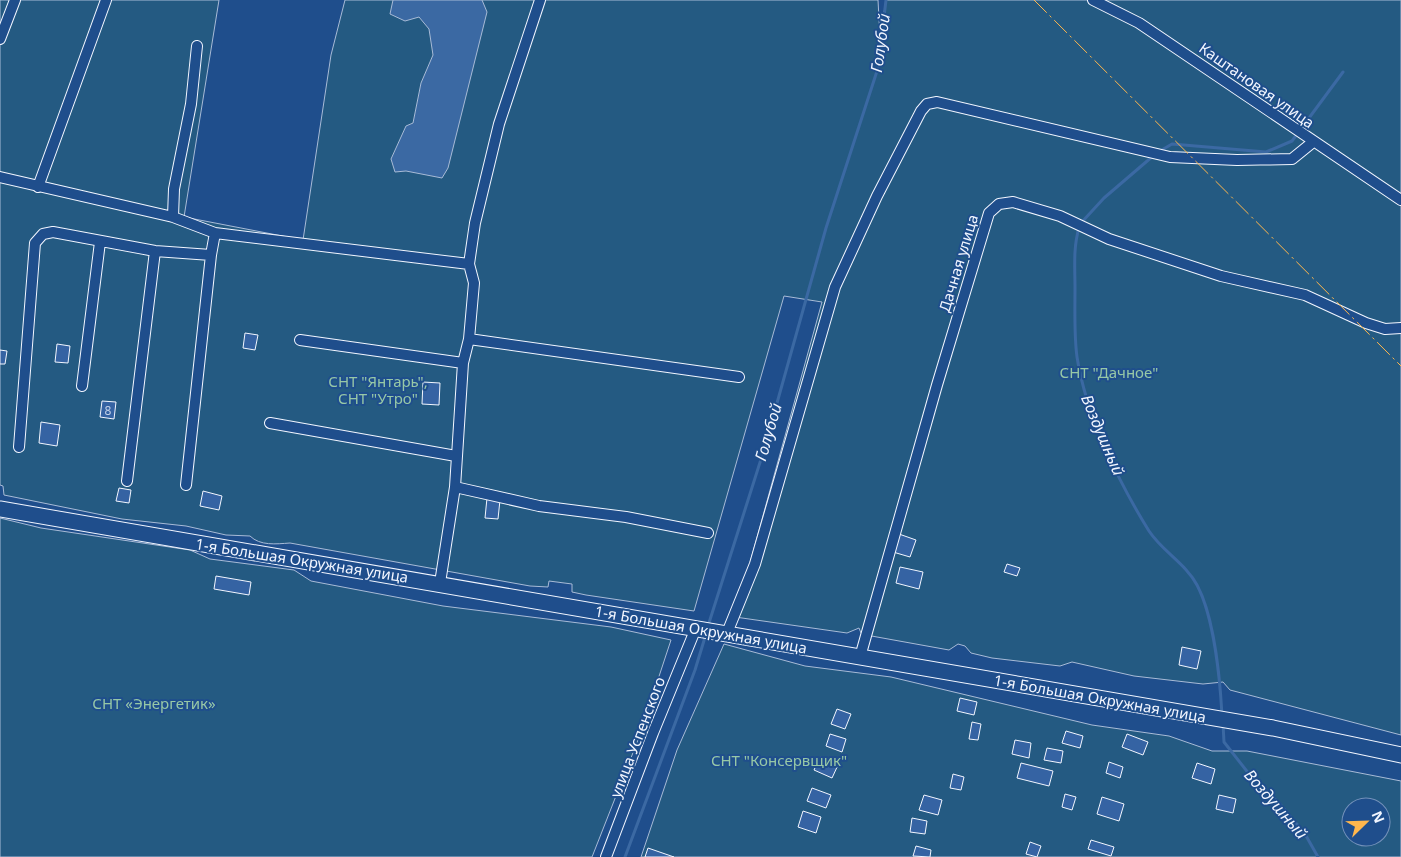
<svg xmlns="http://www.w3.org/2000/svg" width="1401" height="857" viewBox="0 0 1401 857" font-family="'Noto Sans',sans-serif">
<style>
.green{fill:#245a82;stroke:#a8bbd7;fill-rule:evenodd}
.water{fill:#3b69a3;stroke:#a8bbd7}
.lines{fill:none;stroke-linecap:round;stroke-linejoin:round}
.stream{stroke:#3b69a3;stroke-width:3}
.building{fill:#3563a3;stroke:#f2f6ff}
.street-casing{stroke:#f2f6ff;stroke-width:12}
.secondary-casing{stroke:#f2f6ff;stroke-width:17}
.street{stroke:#1f4e8c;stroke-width:10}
.secondary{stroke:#1f4e8c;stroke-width:15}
.power{stroke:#ffb74d;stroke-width:1;stroke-dasharray:18 4 2.5 4;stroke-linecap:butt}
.labels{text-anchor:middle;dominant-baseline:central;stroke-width:4;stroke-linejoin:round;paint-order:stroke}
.number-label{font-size:12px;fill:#c3d1e8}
.street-label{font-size:15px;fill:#f2f6ff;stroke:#1f4e8c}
.park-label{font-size:15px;fill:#97c8a6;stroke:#1f4e8c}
.water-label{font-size:16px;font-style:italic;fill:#f2f6ff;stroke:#1f4e8c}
</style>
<rect width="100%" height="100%" fill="#1f4e8c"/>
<path class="green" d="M0 0H219L184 217 303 240 331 55 345 0H878L880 38 886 0H1401V735L1230 690 1223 682 1203 684 1134 676 1072 662 1060 666 992 658 971 653 965 646 958 644 949 650 866 635 861 633 859 628 847 633 735 617 822 302 784 296 694 611 586 595 572 592V584L549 581 548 587 530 586 290 543C276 544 260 546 250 536L226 535 186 526 122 519 4 495 3 486 0 485Z
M0 518 41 528 190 550 210 559 294 570 311 581 443 606 611 627 671 640 638 740 592 857H0Z
M724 644 805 666 891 677 1092 725 1169 736 1212 751H1247L1401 781V857H641L677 750ZM1351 807H1381V837H1351Z"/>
<path class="water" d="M393 0H482L487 12 448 168 442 178 406 171 395 172 391 159 406 126 413 123 421 83 433 55 429 29 419 17 405 21 390 14Z"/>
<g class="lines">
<path class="stream" d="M1160 151 1172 144 1266 152 1292 141 1343 72
M1081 223 1104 198 1153 156
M1079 228C1073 248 1075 268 1075 288 1075 311 1074 335 1077 357 1086 415 1118 481 1149 531 1162 551 1186 564 1197 585 1214 617 1220 679 1222 715
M708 626 763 453 826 228 878 68 886 0
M1223 724 1224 742 1253 779 1279 803 1305 834 1318 857
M625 857 695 670 706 634"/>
</g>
<path class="building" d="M245 333 258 335 255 350 243 348Z
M57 344 70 346 68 363 55 362Z
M0 350 7 351 5 364H0Z
M423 382 440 383 439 405 422 404Z
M102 401 116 402 114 419 100 417Z
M41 422 60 425 57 446 39 443Z
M119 488 131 490 129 503 116 501Z
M203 491 222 496 219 510 200 506Z
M487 498 500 500 498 519 485 518Z
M899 534 916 540 910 557 893 552Z
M1007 564 1020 568 1017 576 1004 572Z
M900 567 923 572 919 589 896 583Z
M216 576 251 582 249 595 214 589Z
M1182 647 1201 651 1197 669 1179 665Z
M960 698 977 702 974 715 957 711Z
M837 709 851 714 845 729 831 724Z
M972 722 981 724 978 740 969 739Z
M1066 731 1083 736 1080 748 1062 743Z
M830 734 846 739 842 752 826 746Z
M1127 734 1148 742 1143 755 1122 747Z
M1015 740 1031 743 1029 758 1012 754Z
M1047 748 1063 751 1061 763 1044 760Z
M820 757 838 765 832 778 814 770Z
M1109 762 1123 767 1120 778 1106 773Z
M1021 763 1053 771 1049 786 1017 778Z
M1197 763 1215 769 1211 784 1192 778Z
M953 774 964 777 961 790 950 788Z
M812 788 831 795 826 808 807 801Z
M1065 794 1076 797 1072 810 1062 807Z
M924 795 942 800 938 815 919 810Z
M1219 795 1236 799 1233 813 1216 809Z
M1102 797 1124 804 1119 821 1097 814Z
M803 811 821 817 816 833 798 827Z
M912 818 927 821 925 834 910 832Z
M1091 840 1114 847 1111 856 1088 849Z
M1030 842 1041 846 1037 857 1026 854Z
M916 846 931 850 930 857 913 856Z
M648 848 674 857H645Z"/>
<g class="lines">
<g class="street-casing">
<path id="street" d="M1093 0 1139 23 1401 200
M0 39 15 0
M0 177 173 217 215 233 469 264
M38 187 106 0
M173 217 174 189 191 104 197 46
M469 339 739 377
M300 340 463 363
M82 386 100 242
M270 423 456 456
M19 447 35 243 43 234 53 232 155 251 211 255 215 233
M127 481 155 251
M186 485 211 255
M455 487 539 506 626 517 708 533
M440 583 455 487 463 363 469 339 474 283 469 264 475 223 499 124 540 0
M727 633 755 564 835 287 877 196 921 111 927 104 937 102 1170 157 1237 160 1292 159 1313 142
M860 657 937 385 989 213 999 204 1013 202 1060 216 1109 239 1221 276 1305 295 1366 323 1385 329 1401 328
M606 857 653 733 696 628"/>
</g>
<g class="secondary-casing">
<path id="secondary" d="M0 509 1273 728 1401 755"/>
</g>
<use href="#street" class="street"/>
<use href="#secondary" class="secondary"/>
<path class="power" d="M1034 0 1401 366"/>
</g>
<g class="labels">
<g class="number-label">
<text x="108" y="410">8</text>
</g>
<g class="street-label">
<text transform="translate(1257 85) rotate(35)">Каштановая улица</text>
<text transform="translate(958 263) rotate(-73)">Дачная улица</text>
<text transform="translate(302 560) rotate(9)">1-я Большая Окружная улица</text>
<text transform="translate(701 629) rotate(10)">1-я Большая Окружная улица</text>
<text transform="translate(1100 698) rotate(10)">1-я Большая Окружная улица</text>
<text transform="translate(637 737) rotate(-69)">улица Успенского</text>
</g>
<g class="park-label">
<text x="1109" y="372">СНТ "Дачное"</text>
<text x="378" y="381">СНТ "Янтарь",<tspan x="378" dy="17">СНТ "Утро"</tspan></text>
<text x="154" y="703">СНТ «Энергетик»</text>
<text x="779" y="760">СНТ "Консервщик"</text>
</g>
<g class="water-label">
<text transform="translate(880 43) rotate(-82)">Голубой</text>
<text transform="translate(768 432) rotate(-74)">Голубой</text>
<text transform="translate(1103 435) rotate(67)">Воздушный</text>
<text transform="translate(1276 804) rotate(49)">Воздушный</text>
</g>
</g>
<g transform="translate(1366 822) rotate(67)"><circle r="24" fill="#1f4e8c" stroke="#7391ba"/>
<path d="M0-4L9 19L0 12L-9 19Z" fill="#ffb74d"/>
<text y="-8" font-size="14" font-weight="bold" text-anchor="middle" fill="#f2f6ff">N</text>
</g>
</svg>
